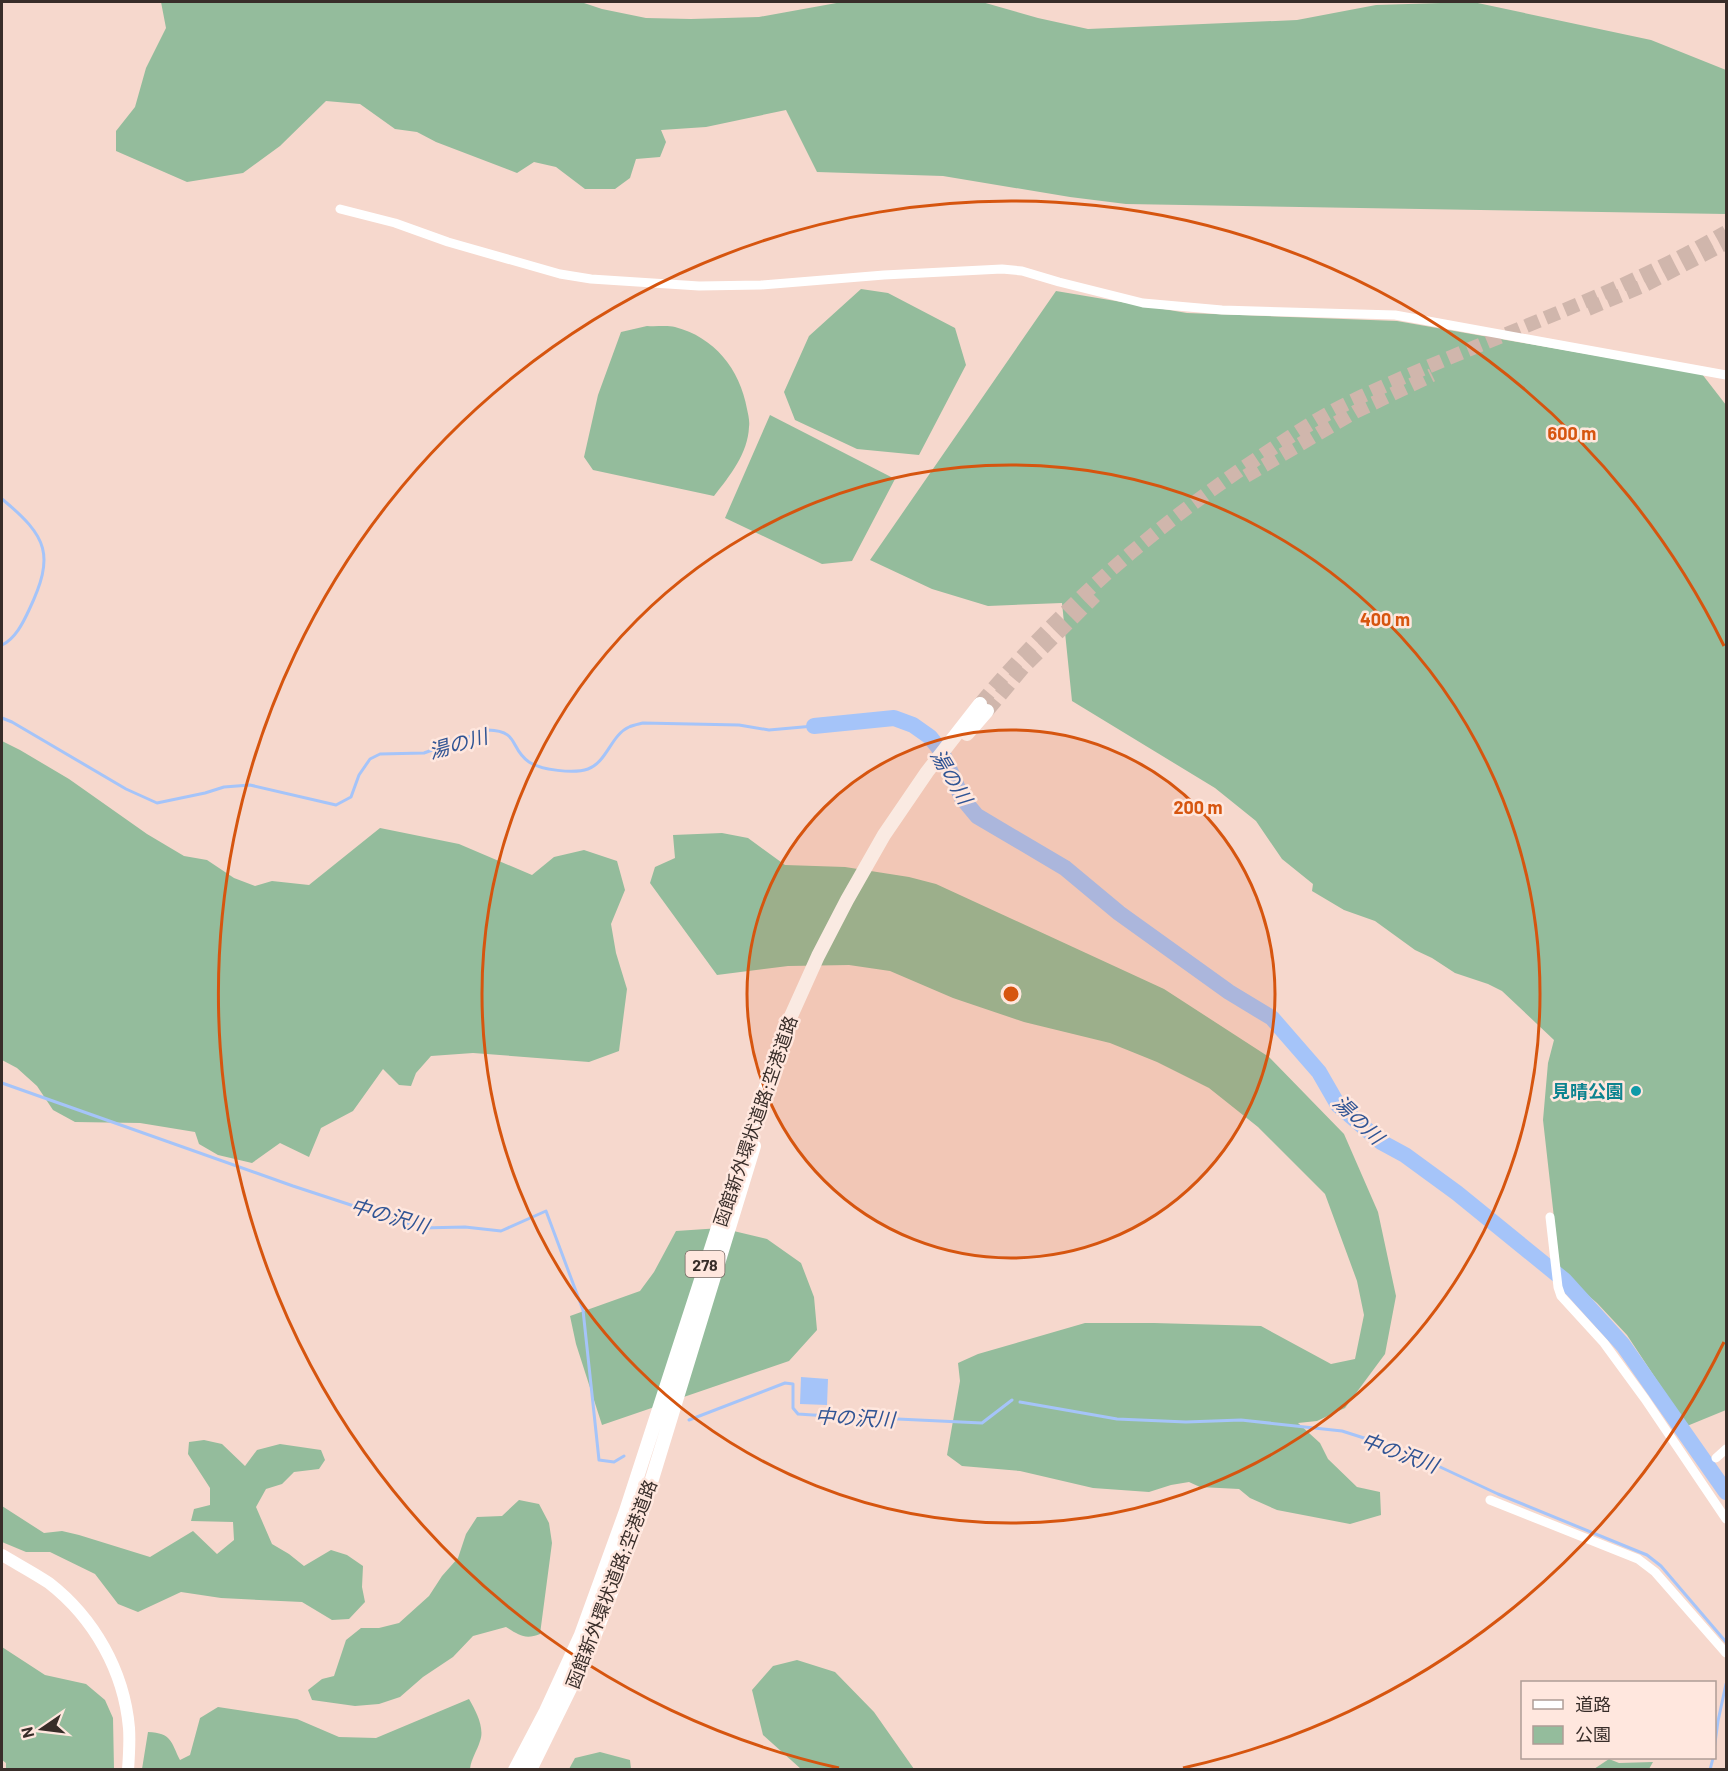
<svg xmlns="http://www.w3.org/2000/svg" width="1728" height="1771" viewBox="0 0 1728 1771" font-family="Barlow,'Noto Sans JP',sans-serif">
<style>
.green{fill:#94bc9c}
.water{fill:#a5c4f9}
.lines{fill:none;stroke-linecap:round;stroke-linejoin:round}
.stream{stroke:#a5c4f9;stroke-width:3}
.river{stroke:#a5c4f9;stroke-width:16}
.highway-tunnel{stroke:#d0b6ac;stroke-width:14;stroke-dasharray:14 7;stroke-linecap:butt}
.minor{stroke:#fff;stroke-width:9}
.major{stroke:#fff;stroke-width:12}
.highway{stroke:#fff;stroke-width:14}
.ring{fill:none;stroke:#d6550f;stroke-width:3}
.culture-dot{fill:#0f9aa8;stroke:#ffe7de;stroke-width:2}
.labels{text-anchor:middle;dominant-baseline:central;stroke-width:5;stroke-linejoin:round;paint-order:stroke}
.shield{fill:#ffe7de;stroke:#74655f;stroke-width:1.5}
.shield-label{font-size:16px;font-weight:bold;fill:#382d29}
.culture-label{font-size:18px;font-weight:bold;fill:#0d838f;stroke:#ffe7de;text-anchor:end}
.street-label{font-size:18px;fill:#382d29;stroke:#ffe7de}
.water-label{font-size:20px;font-style:italic;fill:#305494;stroke:#ffe7de}
.centre{fill:#d6550f;stroke:#ffe7de;stroke-width:3}
.ring-label{font-size:18px;text-anchor:middle;font-weight:bold;fill:#d6550f;stroke:#ffe7de;stroke-width:5;stroke-linejoin:round;paint-order:stroke}
</style>
<rect width="100%" height="100%" fill="#f6d8cd"/>
<path class="green" d="M161 2H581L602 9 646 18 691 19 759 17 842 2H982L1038 18 1088 29 1297 20 1376 5 1473 2 1651 40 1726 70V214L1126 204 1070 197 943 176 817 172 786 110 706 127 661 130 666 142 660 157 636 159 630 178 615 189H585L556 167 534 162 517 173 436 142 417 132 395 129 360 104 326 101 280 146 243 173 187 182 116 151V131L135 107 146 68 166 28Z
M861 289 888 293 955 328 966 365 919 455 857 449 795 420 784 392 809 336Z
M1056 291 1187 313 1397 321 1702 374 1726 405V1410L1687 1426 1627 1335 1597 1303 1560 1271 1543 1120 1548 1063 1554 1040 1502 991 1488 984 1455 973 1432 958 1415 950 1375 921 1344 910 1312 891 1313 884 1282 859 1256 821 1215 788 1072 701 1062 603 988 606 932 589 870 560Z
M647 326C656 327 666 325 675 327 714 337 740 369 747 409 748 414 750 421 749 427 748 453 730 476 714 496L593 470 584 457 598 395 621 332Z
M770 415 895 479 852 561 822 564 725 518Z
M2 741 20 750 69 779 147 834 184 856 207 860 234 878 255 886 272 881 309 885 380 828 459 844 532 875 554 857 584 850 617 861 625 890 611 924 616 953 627 989 619 1051 589 1062 473 1053 431 1056 416 1073 411 1086 399 1085 383 1069 353 1111 321 1128 309 1157 280 1143 252 1163 218 1155 199 1144 195 1132 140 1123 75 1122 53 1110 37 1086 17 1068 2 1060Z
M722 833 748 838 785 865 845 867 909 877 936 884 1164 989 1269 1057 1344 1134 1378 1212 1396 1296 1385 1354 1345 1408 1317 1421 1298 1423 1320 1443 1328 1459 1357 1487 1380 1492 1381 1515 1350 1524 1277 1510 1250 1498 1239 1489 1200 1487 1189 1482 1171 1485 1149 1492 1093 1488 1020 1471 962 1466 947 1455 960 1381 958 1363 978 1354 1085 1323H1154L1261 1326 1331 1364 1355 1359 1364 1315 1357 1281 1325 1194 1258 1127 1209 1088 1157 1062 1110 1043 1024 1022 953 998 890 971 849 965 788 966 717 975 650 883 655 867 675 858 673 835Z
M721 1228 767 1239 801 1263 814 1297 817 1330 789 1361 602 1425 576 1344 570 1316 640 1291 654 1272 676 1231Z
M204 1440 222 1444 245 1466 257 1450 280 1444 321 1450 325 1460 319 1469 294 1472 282 1484 266 1489 256 1507 272 1544 289 1554 304 1566 331 1550 347 1555 363 1566 362 1587 365 1602 349 1619 332 1620 302 1602 221 1598 181 1592 138 1612 118 1604 95 1574 50 1552H26L2 1542V1506L44 1533 62 1531 79 1535 150 1557 193 1531 217 1554 234 1540 233 1522 191 1521 194 1509 210 1505V1488L188 1454 189 1442Z
M519 1500 539 1504 549 1523 552 1543 540 1634C525 1640 519 1635 506 1627L473 1636 453 1657 423 1677 400 1697 379 1704 355 1706 312 1700 308 1690 322 1679 334 1676 346 1640 361 1628H379L399 1623 429 1596 442 1576 458 1558 466 1534 477 1517 502 1516Z
M2 1647 45 1675 86 1684 105 1700 113 1718 114 1769H6V1763L2 1760Z
M797 1660 835 1672 874 1712 914 1769H801L763 1735 752 1690 773 1666Z
M469 1699C476 1711 485 1728 480 1741 477 1751 471 1759 470 1769H142L148 1732C172 1733 171 1742 180 1760L190 1755 200 1718 218 1707 297 1719 339 1737 376 1738Z
M600 1752 630 1760 631 1769H569L575 1758Z
M1609 1759 1619 1763 1653 1762 1649 1769H1594Z"/>
<path class="water" d="M801 1377 828 1379 827 1405 800 1404Z"/>
<g class="lines">
<path class="stream" d="M2 499C48 537 55 555 29 610 23 623 15 639 2 645
M2 718 12 722 126 789 157 803 205 793 224 787 250 785 336 805 351 797 359 775 370 759 380 754 424 753 488 730C520 731 509 748 529 762 541 770 574 774 588 769 607 762 611 735 629 727 633 725 639 724 643 723L739 725 769 730 814 726
M2 1083 293 1186 421 1228 465 1227 501 1231 546 1211 583 1310 599 1460 614 1462 624 1456
M1020 1402 1117 1419 1186 1422 1241 1420 1342 1431 1408 1452 1498 1494 1647 1555 1661 1566 1726 1642
M689 1420 785 1383 793 1384V1408L798 1414 813 1415 982 1423 1012 1400
M1714 1750 1718 1721 1726 1684
M1710 1770 1713 1758"/>
<path class="river" d="M814 726 894 718 913 725 930 737 942 752 962 798 977 816 1065 868 1119 913 1229 992 1272 1018 1319 1072 1338 1105 1381 1142 1405 1155 1457 1193 1564 1280 1623 1345 1726 1492"/>
<path class="highway-tunnel" d="M1588 309 1643 286 1726 243
M1246 476 1355 412 1432 375
M980 704C1061 607 1156 525 1261 456 1290 437 1319 417 1350 402 1474 342 1607 301 1726 232
M987 711 1023 668 1095 596"/>
<path class="minor" d="M340 209 395 223 448 242 560 274 591 279 699 286 761 285 884 275 1002 269 1022 271 1059 282 1143 303 1222 310 1395 315 1726 375
M1550 1217 1558 1287 1561 1296 1604 1343 1645 1399 1726 1519
M1716 1458 1726 1449
M1490 1500 1638 1559 1655 1572 1726 1653"/>
<path class="major" d="M2 1555C17 1564 34 1573 49 1583 94 1618 124 1671 129 1728 130 1742 129 1756 128 1770"/>
<path class="highway" d="M967 734 987 711
M515 1770 546 1711 581 1635 626 1511 739 1163 791 1016 818 956 847 900 884 835 927 772 980 704
M530 1770 589 1650 641 1515 754 1146"/>
</g>
<circle cx="1011" cy="994" r="264" fill="#d6550f" fill-opacity=".12"/>
<g class="ring">
<circle cx="1011" cy="994" r="264"/>
<circle cx="1011" cy="994" r="529"/>
<path d="M1724 1342A793 793 0 0 1 1183 1768M839 1768A793 793 0 1 1 1724 646"/>
</g>
<circle class="culture-dot" cx="1636" cy="1091" r="6"/>
<g class="labels">
<rect class="shield" x="685.5" y="1251" width="39" height="26" rx="4.5"/>
<g class="shield-label">
<text x="705" y="1264">278</text>
</g>
<g class="culture-label">
<text x="1624" y="1091">見晴公園</text>
</g>
<g class="street-label">
<text transform="translate(755 1121) rotate(-71)">函館新外環状道路;空港道路</text>
<text transform="translate(611 1584) rotate(-69)">函館新外環状道路;空港道路</text>
</g>
<g class="water-label">
<text transform="translate(458 743) rotate(-16)">湯の川</text>
<text transform="translate(952 776) rotate(59)">湯の川</text>
<text transform="translate(1359 1119) rotate(44)">湯の川</text>
<text transform="translate(390 1215) rotate(16)">中の沢川</text>
<text transform="translate(855 1417) rotate(3)">中の沢川</text>
<text transform="translate(1400 1452) rotate(20)">中の沢川</text>
</g>
</g>
<circle cx="1011" cy="994" r="9" class="centre"/>
<g class="ring-label">
<text x="1572" y="440">600 m</text>
<text x="1385" y="626">400 m</text>
<text x="1198" y="814">200 m</text>
</g>
<rect width="1728" height="1771" fill="none" stroke="#382d29" stroke-width="6"/>
<rect x="1521" y="1681" width="195" height="78" fill="#ffe7de" stroke="#af9d96" stroke-width="1.5"/>
<rect x="1533" y="1700" width="30" height="9" fill="#ffffff" stroke="#af9d96" stroke-width="1.5"/>
<text x="1575" y="1711" font-size="18" fill="#382d29">道路</text>
<rect x="1533" y="1726" width="30" height="18" fill="#94bc9c" stroke="#af9d96" stroke-width="1.5"/>
<text x="1575" y="1741" font-size="18" fill="#382d29">公園</text>
<g transform="translate(42 1729) rotate(256)" stroke="#ffe7de" stroke-width="4.5" paint-order="stroke">
<path d="M0-4.5L10 22L0 15L-10 22Z" fill="#382d29"/>
<text y="-9" font-size="16" font-weight="bold" text-anchor="middle" fill="#382d29">N</text>
</g>
</svg>
